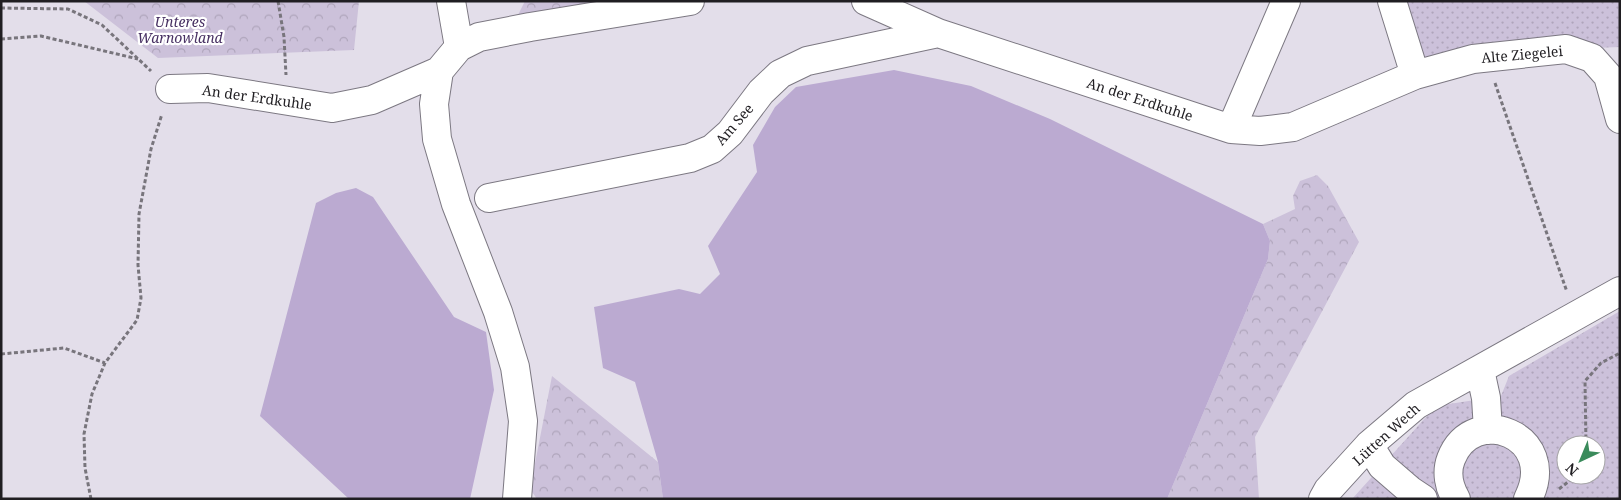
<svg xmlns="http://www.w3.org/2000/svg" width="1621" height="500" viewBox="0 0 1621 500" font-family="'Noto Serif',serif">
<style>
.grass{fill:url(#grass-dots);fill-rule:evenodd}
.forest{fill:url(#forest-crowns)}
.water{fill:#bbaad1}
.lines{fill:none;stroke-linecap:round;stroke-linejoin:round}
.minor-casing{stroke:#7c7882;stroke-width:30}
.path{stroke:#78757c;stroke-width:3;stroke-dasharray:4 2.5;stroke-linecap:butt}
.minor{stroke:#fff;stroke-width:28}
.labels{text-anchor:middle;dominant-baseline:central;stroke-width:4.5;stroke-linejoin:round;paint-order:stroke}
.park-label{font-size:14px;font-style:italic;fill:#473062;stroke:#fff}
.street-label{font-size:14px;fill:#201e22;stroke:#fff}
</style>
<defs>
<pattern id="grass-dots" width="8" height="8" patternUnits="userSpaceOnUse" patternTransform="scale(1.25)"><rect width="8" height="8" fill="#ccc1da"/><path d="M2 2h.1M6 6h.1" fill="none" stroke="#afa5bb" stroke-width="1.8" stroke-linecap="round"/></pattern>
<pattern id="forest-crowns" width="20" height="18" patternUnits="userSpaceOnUse" patternTransform="scale(1.25)"><rect width="20" height="18" fill="#ccc1da"/><path d="M2 6a3 3 0 1 1 6 0M12 15a3 3 0 1 1 6 0" fill="none" stroke="#afa5bb"/></pattern>
</defs>
<rect width="100%" height="100%" fill="#e3deea"/>
<path class="grass" d="M1392 1H1620V47L1566 49 1415 75Z
M1620 311V499H1352L1436 406 1501 396 1509 376ZM1566 445H1596V475H1566Z"/>
<path class="forest" d="M84 1H359L354 50 158 58Z
M525 1H620L516 19Z
M1317 175 1328 186 1359 242 1255 437 1259 499H1167L1268 259 1270 241 1263 224 1295 209 1293 196 1300 181Z
M552 376 658 462 663 499H537L530 489Z"/>
<path class="water" d="M894 70 971 86 1050 119 1263 224 1270 241 1268 259 1167 499H663L658 462 635 382 603 368 594 307 679 289 700 294 720 274 708 246 757 172 753 145 775 107 796 87Z
M356 188 373 197 454 317 486 332 494 390 470 499H349L260 416 316 203 336 193Z"/>
<g class="lines">
<g class="minor-casing">
<path id="minor" d="M451 1 459 47
M866 1 938 33 1231 129 1260 131 1293 127 1415 75 1473 59 1566 49 1592 58 1608 76 1620 119
M1392 1 1415 75
M439 71 434 104 437 139 456 204 498 312 515 367 523 421 517 499
M170 89 208 88 332 108 372 100 439 71 459 47 479 37 530 27 690 1
M1231 129 1286 1
M489 198 690 158 712 149 730 133 761 92 780 74 807 61 938 33
M1480 370 1486 398 1488 430
M1369 445 1382 466 1411 491 1423 499
M1323 499 1328 490 1369 445 1416 405 1620 291
M1456 499C1449 487 1446 472 1451 459 1473 402 1560 435 1528 499"/>
</g>
<path class="path" d="M278 1 284 37 286 75
M1 8 68 9 102 25 151 71
M1 39 41 36 138 59
M1495 83 1567 292
M1 354 64 348 105 363
M1586 445 1585 381 1601 363 1620 353
M1559 489 1573 478 1575 475
M91 499 85 468 84 434 92 394 105 363 137 320 141 298 138 265 139 214 151 149 162 114"/>
<use href="#minor" class="minor"/>
</g>
<g class="labels">
<g class="park-label">
<text x="180" y="21">Unteres<tspan x="180" dy="16">Warnowland</tspan></text>
</g>
<g class="street-label">
<text transform="translate(1522 54) rotate(-5)">Alte Ziegelei</text>
<text transform="translate(257 97) rotate(8)">An der Erdkuhle</text>
<text transform="translate(1140 99) rotate(18)">An der Erdkuhle</text>
<text transform="translate(734 124) rotate(-49)">Am See</text>
<text transform="translate(1386 434) rotate(-42)">Lütten Wech</text>
</g>
</g>
<rect width="1621" height="500" fill="none" stroke="#201e22" stroke-width="5"/>
<g transform="translate(1581 460) rotate(224)"><circle r="24" fill="#ffffff" stroke="#a6a5a7"/>
<path d="M0-4L9 19L0 12L-9 19Z" fill="#3a8b5b"/>
<text y="-8" font-size="14" font-weight="bold" text-anchor="middle" fill="#201e22">N</text>
</g>
</svg>
